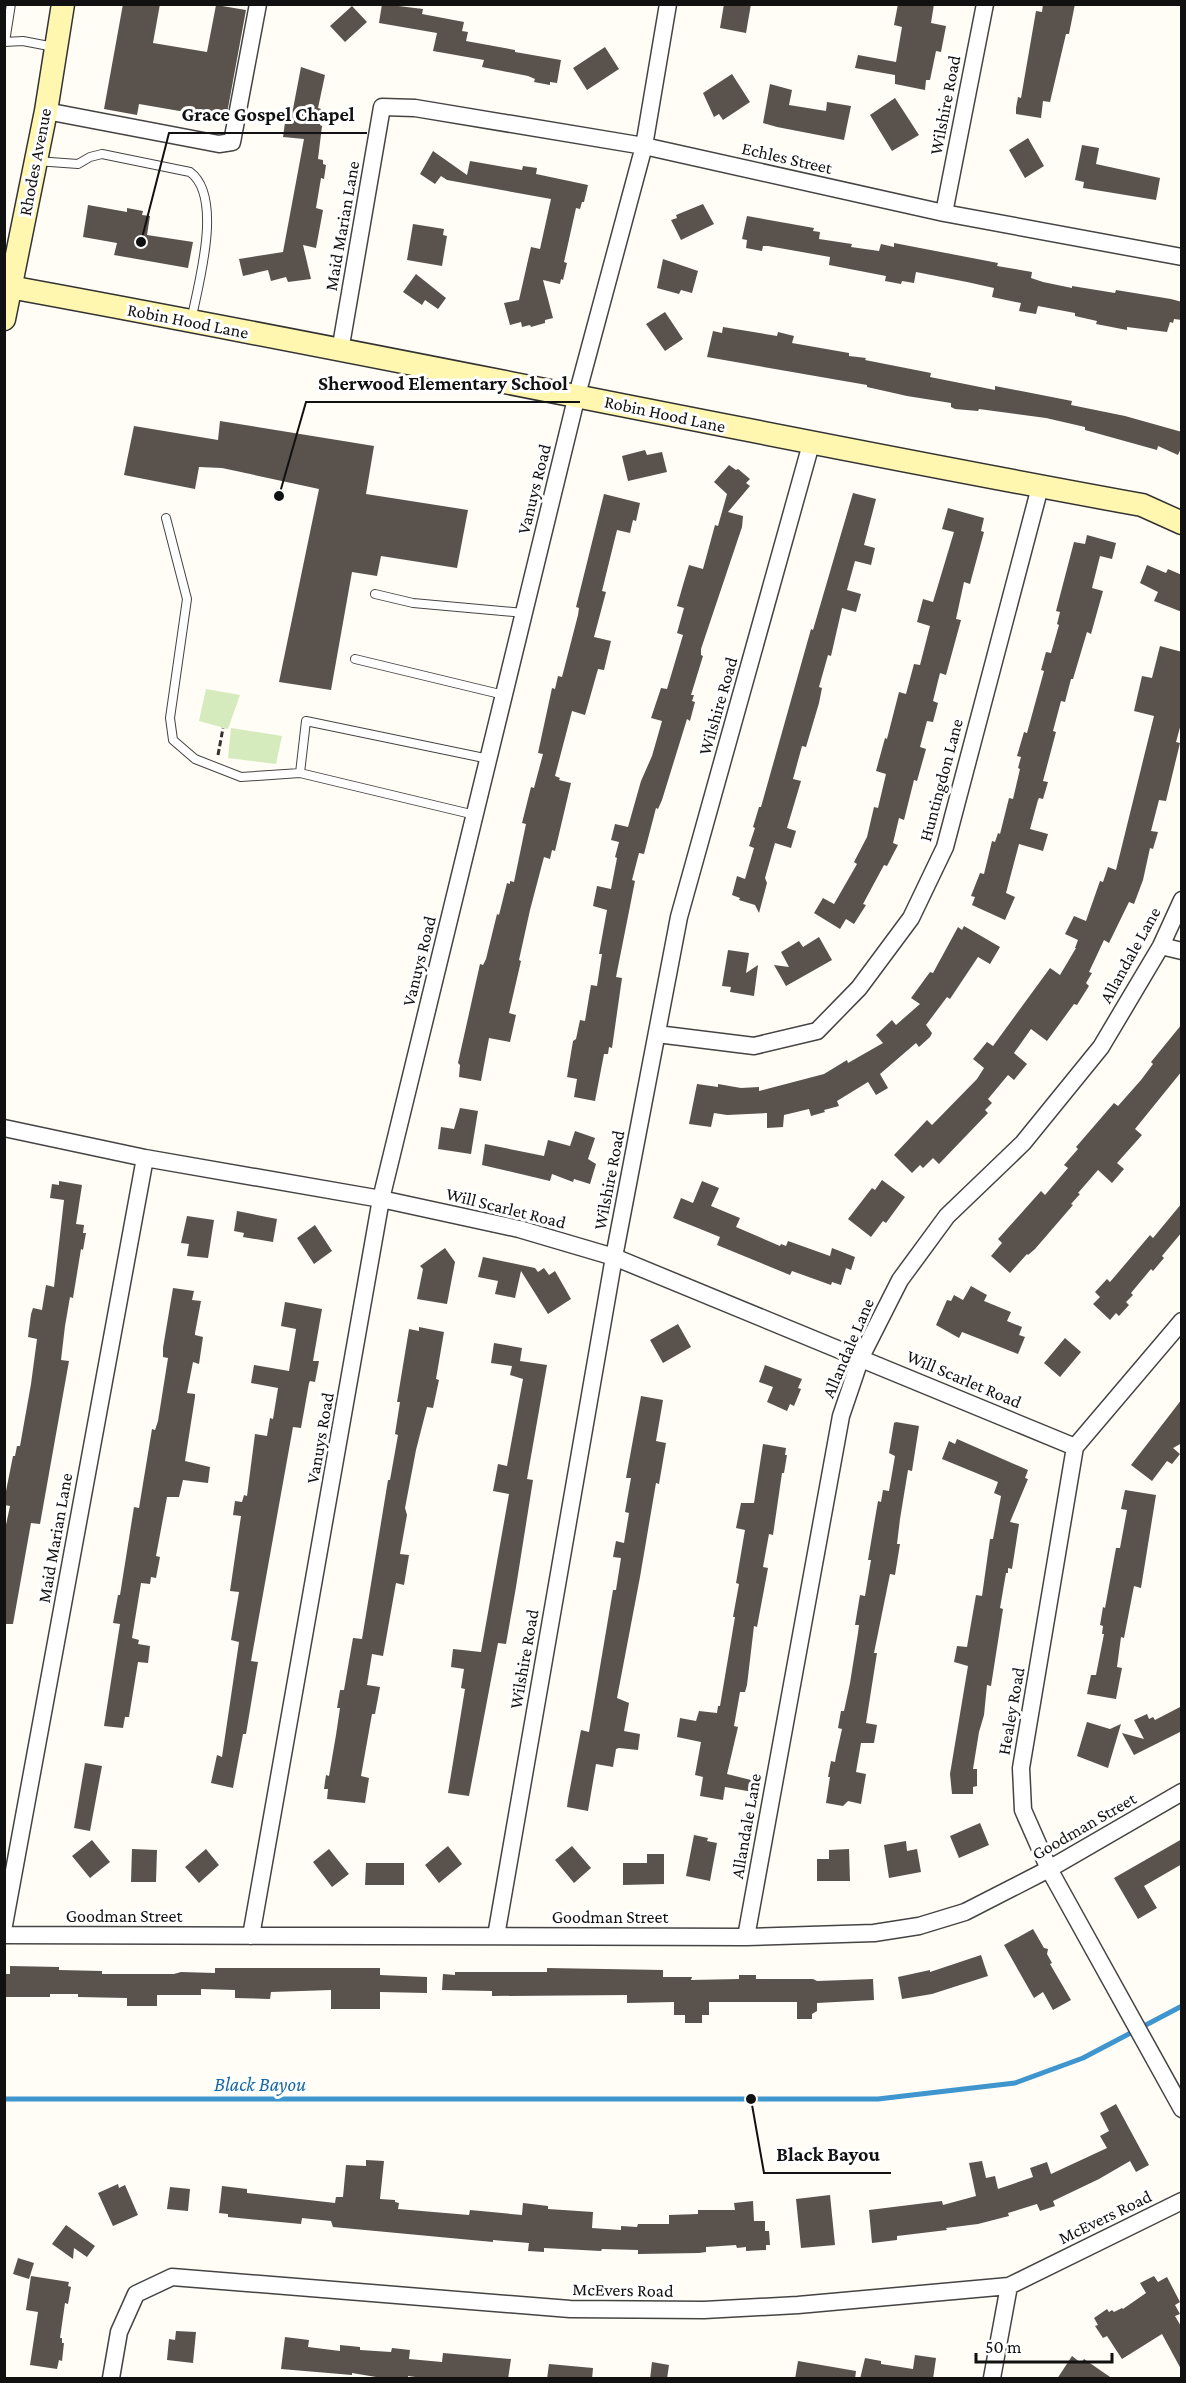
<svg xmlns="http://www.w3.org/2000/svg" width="1186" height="2383" viewBox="0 0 1186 2383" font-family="'Crimson Pro',serif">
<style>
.green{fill:#d5ebbd}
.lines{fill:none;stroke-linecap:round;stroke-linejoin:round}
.stream{stroke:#3f96cf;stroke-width:5}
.building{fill:#5a524d}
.lane-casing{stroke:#444;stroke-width:10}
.street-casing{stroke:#444;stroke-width:19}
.secondary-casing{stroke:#333;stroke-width:25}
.path{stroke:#333;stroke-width:3;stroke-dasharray:6 3;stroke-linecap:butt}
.lane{stroke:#fff;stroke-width:8}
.street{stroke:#fff;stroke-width:16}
.secondary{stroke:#fff6b0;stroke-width:22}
.labels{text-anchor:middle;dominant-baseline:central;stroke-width:6;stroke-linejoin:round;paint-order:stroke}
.street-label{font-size:18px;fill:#111;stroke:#fff}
.water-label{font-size:20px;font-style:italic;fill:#1768a6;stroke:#fff}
.leader{fill:none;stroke:#111;stroke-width:2}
.callout-dot{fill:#111;stroke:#fff;stroke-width:2}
.callout-label{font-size:20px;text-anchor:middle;font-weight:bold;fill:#111;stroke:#fff;stroke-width:6;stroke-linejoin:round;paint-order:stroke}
</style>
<rect width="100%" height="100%" fill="#fffdf5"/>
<path class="green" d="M206 689 240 695 228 729 199 721Z
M231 728 282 736 276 764 228 758Z"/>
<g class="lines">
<path class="stream" d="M4 2099H878L1015 2083 1083 2058 1182 2006"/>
</g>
<path class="building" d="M123 4H160L153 43 207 52 216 5 246 10 226 119 139 104 137 115 104 109Z
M382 4 423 9 422 14 464 22 462 31 468 32 466 41 515 50V52L561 60 557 83 550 82V85L534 82 535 79 528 76 482 67 484 60 433 51 437 33 379 23Z
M724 4H751L746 33 720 28Z
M898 4H934L931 23 946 26 941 52 936 51 930 80H926L925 90 895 84V75L855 68 858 55 896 62 902 27 894 25Z
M1043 4H1075L1069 34H1066L1050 102 1043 101 1041 118 1016 114V108L1018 97 1021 98 1036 11 1042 12Z
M352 6 367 22 345 42 330 26Z
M605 47 619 69 587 90 573 68Z
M301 67 325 75 318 108 321 109 320 125 322 126 318 159 323 160V164L326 165 324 179 321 178 316 208 323 210 316 248 303 245 311 279 288 282 286 277 271 281 268 270 243 276 239 259 283 252 304 139 283 137 287 108 293 109Z
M732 74 750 102 723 120 719 114 714 117 703 93Z
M770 84 792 90 789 105 826 111 827 102 851 106 844 140 777 127 763 123Z
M895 98 919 135 892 151 870 115Z
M1028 138 1044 166 1025 178 1009 150Z
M1082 145 1099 148 1096 164 1160 178 1156 200 1083 188 1084 182 1075 180Z
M433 151 467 175 470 161 522 170 523 166 537 168 536 174 588 185 584 202H582L580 209 576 208 564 262 567 263 563 280 561 279 560 284 543 280 553 318 545 320V323L531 327 530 325 522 327 521 322 510 325 504 303 519 300 531 247 540 249 551 199 447 180 441 176 435 184 420 174Z
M703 204 714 224 681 240 671 220 677 218 676 215Z
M88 205 127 212V208L143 211 142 215 150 216 147 235 193 242 188 268 114 255 117 243 83 237Z
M747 216 814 228 813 231 820 232 819 239 852 244 851 247 879 251 881 244 894 247V243L998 263 997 266 1032 272 1031 278 1043 282 1072 288V286L1115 293 1116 290 1171 299 1182 302V320L1174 319 1173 323 1170 322 1167 332 1127 327V330L1096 324 1097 321 1075 316V313L1038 306 1036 314 1019 311 1021 303 992 297 994 288 967 282 916 272 914 283 902 281 901 284 885 281 886 276 829 265 830 257 768 246H763L762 251 746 248 747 240 742 239Z
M413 224 444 229 443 235 447 236 442 266 407 260Z
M663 259 698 271 692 293 681 290 679 294 657 288Z
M416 274 446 298 438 309 425 300 422 305 403 292Z
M665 312 683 339 665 351 646 324Z
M723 327 777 336 778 332 794 336 792 343 849 353V356L866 358 865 360 931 373 930 377 995 390V386L1072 401 1071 405 1125 416 1182 432V446L1178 455 1158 446 1157 450 1085 430V427L1046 418 979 409 978 411 955 409 951 407V403L907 396 867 387V385L707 357 713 331 722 333Z
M220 421 374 446 366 494 468 510 457 568 381 556 377 576 352 572 331 690 279 682 319 489 222 468 199 467 195 489 124 475 134 426 218 440Z
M645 450 647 455 662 452 667 472 628 481 622 456Z
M729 465 736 470 738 469 750 479 746 483 750 486 728 512 743 516 742 527 701 649V655L703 656 691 695H694L692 701 695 702 690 721 687 719 662 800 658 809 656 808 644 854 639 853 632 880 635 881 616 977 622 978 612 1048 609 1047 608 1054H604L595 1101 574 1097 577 1079 567 1077 573 1041 576 1039 580 1020 585 1021 591 985 597 986 602 954H599L607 910 593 906 597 886 611 889 617 858 615 857 619 842 611 840 615 824 628 827 641 781 652 756 662 721 651 718 661 688 667 689 683 635 677 633 684 608 677 606 683 585 689 565 703 569 715 525 718 526 727 494 714 482Z
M853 493 876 499 864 545 875 548 871 565 855 561 847 590 861 594 856 612 842 608 831 656 828 655 819 687 822 688 819 703 806 747 802 746 793 779 801 781 787 828 796 831 791 848 775 843 765 878 767 883 759 913 755 905 739 900 740 898 732 895 737 876 745 879 754 848 749 846 755 828 753 827 759 807H761L811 629 813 630Z
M604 494 640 503 636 521 633 520 630 533 617 530 602 591 606 592 594 637 611 641 604 670 598 669 585 715 572 711 555 776 560 778 559 780 571 783 555 851 552 850 550 859 544 857 530 910 519 960 521 961 509 1013 516 1015 510 1042 489 1038 481 1081 459 1077 460 1065 458 1063 480 964 483 965 486 959 497 914 499 915 507 883 510 884V881L514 882 526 824 522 823 531 787 534 788 543 754 538 753 552 688 555 689 558 676 562 677 578 615 579 608 576 607Z
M948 508 984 518 981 531 984 532 970 584 964 582 956 619 961 620 946 675 940 673 933 701 938 703 933 722 927 721 920 747 926 749 917 781 914 780 904 820 899 818 893 843 898 845 887 866 884 865 863 904 866 905 854 924 846 919 840 929 814 913 823 898 834 904 857 864 854 862 867 837 874 807 878 808 886 774 876 771 885 738 887 739 899 692 906 694 914 664 920 665 930 626 917 622 923 599 933 602 954 532 942 529Z
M1087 535 1116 543 1112 559 1100 556 1092 588 1103 591 1091 634 1087 632 1073 679H1071L1065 702 1061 701 1053 731 1056 732 1043 781 1048 782 1043 799 1039 798 1038 800 1030 829 1048 834 1043 851 1019 844 1006 893 1015 897 1005 920 972 905 975 897 971 896 980 873 984 874 992 841 995 842 998 833 1000 834 1009 798 1013 799 1020 769 1018 768 1021 757 1017 756 1024 732 1027 733 1044 671 1041 670 1046 652 1051 653 1059 625 1057 624 1060 612 1056 611 1074 542 1085 544Z
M1147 565 1166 573 1168 569 1182 575V612L1154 601 1158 592 1140 583Z
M1160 646 1182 652V720L1176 742 1180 743 1166 801 1159 800 1151 831 1158 832 1153 849 1150 848 1143 880 1134 904 1129 902 1109 943 1104 940 1089 972 1092 973 1086 983 1089 986 1077 1005 1074 1004 1047 1041 1031 1029 1014 1053 1027 1064 1014 1080 1008 1075 988 1099 992 1103 985 1110 988 1113 939 1164 933 1158 923 1168 920 1165 912 1173 894 1155 927 1120 932 1125 977 1079 984 1068 973 1059 987 1042 993 1046 1050 968 1060 975 1076 948H1075L1078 940 1065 934 1074 916 1086 921 1100 881 1103 882 1108 867 1116 870 1154 716 1134 711 1142 676 1152 678Z
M964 926 1000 947 990 964 978 957 950 999 947 997 926 1025 932 1033 930 1037 919 1047 916 1043 880 1074 888 1088 876 1095 868 1082 837 1101 839 1106 824 1110 825 1112 811 1116 809 1109 784 1115 783 1127 767 1128V1113L727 1115 714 1113 711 1127 689 1124 697 1084 718 1087V1084L741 1088 759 1087V1091L824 1074 847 1060 848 1063 883 1043 876 1035 892 1020 896 1025 920 1004 911 998 930 972 933 973 958 927 962 930Z
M819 937 832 960 786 986 774 965 789 967 781 952 799 941 803 947Z
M728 950 749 953 746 973 758 965 754 996 730 992 731 987 722 986Z
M1182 1024V1071L1135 1129 1142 1135 1117 1163 1124 1169 1112 1183 1098 1170 1078 1193 1080 1194 1071 1204 1073 1205 1035 1249 1028 1255 1027 1254 1010 1273 991 1256 1002 1243 998 1239 1041 1191 1045 1195 1068 1168 1064 1165 1078 1149 1076 1147 1114 1103 1118 1106 1141 1080 1153 1064 1151 1062Z
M460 1108 478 1111 471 1154 438 1149 441 1127 454 1129Z
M575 1131 595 1138 588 1159 596 1164 590 1184 574 1179 573 1182 552 1174 550 1181 482 1165 485 1144 544 1156 548 1140 570 1146Z
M882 1180 905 1197 886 1223 883 1221 871 1237 848 1219 872 1188 875 1190Z
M59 1181 82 1185 76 1224 84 1225 83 1233H86L83 1250 81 1249 73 1298 70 1297 65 1326 61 1360 69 1361 40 1524 31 1523 13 1624H4V1534L10 1506 4 1505V1501L13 1456H15L17 1446H20L31 1384 37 1339 28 1337 31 1314 33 1308 42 1310 46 1285 54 1287 64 1200 50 1198 52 1184 59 1185Z
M702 1181 719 1188 711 1206 740 1218 736 1227 780 1246 781 1244 786 1246 788 1241 830 1256 832 1248 855 1257 851 1270 846 1268 841 1285 832 1282 831 1285 792 1271 790 1275 717 1245 720 1237 673 1218 681 1198 693 1203Z
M1182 1203V1232L1162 1256 1164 1258 1153 1271 1151 1269 1131 1293 1133 1295 1126 1302 1129 1305 1119 1316 1116 1313 1110 1320 1093 1304 1100 1297 1095 1292 1107 1279 1110 1282 1150 1235 1153 1238Z
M237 1211 277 1219 273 1242 243 1237 244 1233 234 1231Z
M187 1216 214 1220 208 1258 187 1256 189 1244 181 1243Z
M315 1225 332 1251 314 1264 297 1238Z
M445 1248 455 1262 447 1304 417 1299 423 1269 420 1266Z
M483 1257 535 1268 538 1272 544 1268 549 1275 555 1271 571 1299 548 1314 521 1271 515 1298 495 1294 498 1281 478 1277Z
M971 1286 987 1295 984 1301 1011 1312 1007 1321 1022 1327 1019 1335 1025 1337 1018 1354 962 1332 959 1338 936 1325 947 1300 951 1301 954 1295 963 1300Z
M173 1288 194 1291 192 1300 201 1301 195 1333V1335L203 1337 199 1364 193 1362 187 1393 195 1394V1397L185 1461 210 1467 208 1483 183 1480 179 1497H167L156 1556 160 1557 156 1578 151 1577 150 1584 141 1583 132 1638 139 1640 138 1644 150 1646 148 1663 138 1662 129 1717H125L123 1728 104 1726 120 1624 113 1623 118 1595H120L134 1507 139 1508 152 1429 155 1430 158 1421 168 1358 163 1357V1348Z
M285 1302 322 1309 313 1361H319L315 1382 310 1381 309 1383 301 1428 293 1427 251 1661 258 1662 246 1734H243L233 1788 211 1783 217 1755 222 1757 239 1642 231 1640 239 1592 230 1591 241 1516 233 1515 235 1501 242 1502 244 1495 247 1496 255 1434 267 1436 270 1418 273 1419 278 1388 251 1383 254 1365 289 1371 296 1329 281 1326Z
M678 1324 691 1347 663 1363 650 1340Z
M419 1327 444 1332 436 1379 439 1380 433 1408 427 1407 416 1450 405 1508 407 1515 400 1554 409 1555 404 1585 396 1583 383 1656 372 1654 367 1685 380 1687 375 1714H372L361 1776 369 1778 365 1803 327 1799 328 1789H324L326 1775 329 1776 336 1735 340 1708H337L340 1690H344L353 1638 362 1639 388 1480H390L398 1435 395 1434 400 1402H397L409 1329 419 1331Z
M1065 1338 1081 1352 1060 1377 1044 1363Z
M494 1343 522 1348 520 1361 547 1365 527 1479 533 1480 516 1587 506 1644 498 1643 469 1796 448 1793 465 1689 461 1688 464 1669 451 1667 453 1649 481 1652 509 1494 493 1491 498 1464 507 1466 523 1379 510 1375 512 1366 491 1363Z
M765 1365 802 1379 798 1388 801 1389 794 1406 790 1404 787 1411 767 1402 773 1387 759 1382Z
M641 1396 663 1400 656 1441 666 1443 659 1484 656 1483 640 1577 617 1698 629 1703 624 1731 640 1734 638 1750 619 1748 616 1749 613 1767 596 1764 588 1811 567 1807 568 1799 581 1730 589 1732 613 1590H616L621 1558 613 1557 616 1541 624 1543 629 1513 625 1512 631 1478H626Z
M1182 1399V1443L1173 1448 1180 1454 1172 1464 1167 1461 1152 1481 1131 1465Z
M896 1422 919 1426 912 1471 908 1470 900 1519 897 1544H900L895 1575 890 1574 874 1653H877L866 1723 877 1725 874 1743H861L856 1772 866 1774 861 1804 848 1801 843 1806 826 1803 830 1777H828L831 1761 835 1762 836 1756 842 1729 838 1728 841 1711H844L850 1683 858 1633 859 1625H855L860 1595 865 1596 871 1560H868L878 1501 881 1502 883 1490 889 1491 895 1456 889 1453 894 1423Z
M957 1439 1028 1470 1025 1478 1028 1479 1010 1522 1019 1524 1012 1569 1008 1568V1573H1006L1000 1608 1003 1609 991 1686 987 1685 984 1715 979 1732 973 1769H977V1786L973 1787V1794H952L950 1774 968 1666 954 1662 957 1646 967 1647 976 1595 982 1596 990 1539H993L1001 1496 994 1493 998 1482 942 1459 949 1441 955 1444Z
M763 1444 786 1448 785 1455H787L784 1473H782L773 1535 769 1534 763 1567 768 1568 757 1627 754 1626 747 1685 745 1692H740L734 1726 738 1727 727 1774 755 1781 753 1792 725 1787 723 1800 700 1796 703 1777 695 1775 701 1742 677 1737 680 1718 696 1721 699 1711 717 1713 718 1706H720L735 1617H733L739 1584 736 1583 745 1530 736 1528 741 1503H754Z
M1125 1490 1156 1495 1141 1588 1134 1586 1124 1638 1121 1637 1117 1667 1122 1668 1116 1699 1087 1694 1091 1675H1096L1104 1634H1102L1103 1626 1100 1625 1103 1607 1105 1608 1116 1548H1120L1127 1510 1121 1509Z
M1182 1706V1731L1134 1755 1122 1733 1144 1739 1134 1720 1147 1714 1149 1719 1153 1717 1155 1720Z
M1087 1722 1110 1729 1121 1724 1108 1768 1077 1756Z
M85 1763 102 1766 90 1831 74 1828Z
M980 1823 989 1845 959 1858 950 1836Z
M694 1835 708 1838 707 1841 717 1843 710 1881 686 1876Z
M1182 1839V1864L1144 1886 1157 1908 1138 1919 1114 1878Z
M92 1840 110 1862 90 1878 72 1856Z
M906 1841 907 1851 917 1849 921 1872 889 1878 884 1845Z
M448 1846 462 1864 439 1883 425 1865Z
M572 1846 591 1868 574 1883 555 1860Z
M132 1849 157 1850 156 1882H131Z
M206 1849 219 1865 199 1883 185 1867Z
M329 1849 349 1874 332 1887 313 1862Z
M849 1849 850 1881H817V1859H829V1850Z
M647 1854H664V1884L623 1885V1863H647Z
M366 1863H404V1885H365Z
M1033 1929 1044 1948 1048 1949 1047 1954 1052 1963 1050 1964 1071 2000 1053 2010 1043 1992 1034 1998 1004 1945Z
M981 1955 988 1976 932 1994 902 1999 898 1977 930 1970V1972Z
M10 1966 59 1967V1970L102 1971V1974H174L181 1972 215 1973V1968H380V1975L427 1977V1993L380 1992V2009H331V1990L271 1992 270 1999 235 1998V1990L201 1989V1995H157V2006H127V1998L78 1997V1994H50V1997H4V1974H10Z
M547 1968 663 1970V1977H692L691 1980 739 1979V1975H756V1979H813L817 1981 873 1979 874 2000 817 2003V2011L812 2014V2019H797V2002H709V2015H702V2023H685V2015H674V2002L627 2003V1995L492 1996V1991L442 1990 443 1974 455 1975V1972H547Z
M1116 2104 1149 2165 1136 2172 1130 2161 1099 2179 1053 2201 1055 2206 1040 2211 1037 2204 1008 2213 1009 2216 978 2224 946 2228 947 2230 897 2236V2240L872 2243 869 2210 942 2201 943 2205 976 2196 969 2163 982 2161 986 2178 995 2176 998 2189 1033 2177 1030 2168 1047 2162 1051 2174 1107 2148 1100 2136 1109 2131 1100 2113Z
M366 2160 384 2161 380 2199 395 2200V2202L399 2203 398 2209 469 2215 470 2210 522 2215 523 2203 548 2206V2209L593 2212 592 2228 621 2230V2226L637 2227 638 2224H669V2215L698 2214V2210H735L734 2203 753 2201 754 2221H765V2231H769L770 2245H766V2250L746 2251V2247L737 2248 736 2245 706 2247V2252L699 2253 638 2254V2250L602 2249 601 2251 544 2248V2252L528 2251 529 2243 493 2240V2242L333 2227 331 2221 302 2218 301 2224 228 2217V2214L219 2213 222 2186 247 2189V2193L335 2203 336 2197H343L346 2165 366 2166Z
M118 2184 119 2188 125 2185 138 2215 113 2226 98 2193Z
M170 2187 190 2189 188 2211 167 2209Z
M830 2195 835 2245 801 2248 796 2199Z
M66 2225 95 2246 87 2257 74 2248 73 2259 52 2244Z
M18 2258 34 2263 29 2279 13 2274Z
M31 2276 69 2282 68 2286 71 2287 68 2304 65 2303 60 2338H62V2343H64L62 2361 59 2360 57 2369 30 2365 38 2312 26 2310Z
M1154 2276 1158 2282 1167 2277 1180 2302 1175 2305 1180 2314 1175 2316 1182 2328V2371L1162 2334 1122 2359 1107 2336 1103 2338 1095 2326 1098 2325 1094 2318 1107 2309 1109 2312 1112 2310 1114 2312 1122 2308 1123 2309 1146 2293 1140 2283Z
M176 2331 196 2332 193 2363 167 2360 169 2339 175 2340Z
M285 2337 309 2340 308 2347 340 2351V2345L360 2347V2350L391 2352 392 2348 410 2350 409 2359 442 2362 443 2353 511 2359 508 2379H429L408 2376V2379H388L352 2373V2375L281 2369Z
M915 2355 936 2358 933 2379H860L865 2358 881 2361V2364L913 2369Z
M1072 2356 1081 2363 1084 2359 1113 2379H1057Z
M798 2361 856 2371 855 2379H795Z
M652 2362 669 2365 667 2379H650Z
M549 2364 593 2368 592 2379H547Z"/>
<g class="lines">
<g class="lane-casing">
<path id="lane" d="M4 42 23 41 54 47
M5 42 11 4
M36 161 78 164 90 157 102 154 190 172C224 197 198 285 191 321
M166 518 187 599 170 718 173 740 195 759 241 777 300 773
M375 594 413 603 524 613
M355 659 504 695
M475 815 300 773 306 721 489 759"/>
</g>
<g class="street-casing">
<path id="street" d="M46 111 219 144 232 142 258 4
M944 213 985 4
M340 351 382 107 415 108 644 146 944 213 1182 257
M1161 946 1182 951
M657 1034 754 1046 817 1031 859 988 911 918 945 847 1040 487
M4 1128 145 1158 381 1199 519 1229 614 1257 1075 1447
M1182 1321 1075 1447 1021 1768 1023 1810 1049 1869 1182 2109
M4 1925 145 1158
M4 1935 746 1937 874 1933 919 1926 965 1912 1049 1869 1182 1792
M251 1936 381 1199 577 395 644 146 668 4
M496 1936 614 1257 679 917 811 444
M746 1937 841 1416 861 1357 900 1280 947 1216 1023 1143 1101 1047 1161 946 1182 900
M111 2378 119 2332 136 2294 172 2277 570 2309 704 2310 798 2305 1009 2286 1182 2201
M992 2378 1009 2286"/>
</g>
<g class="secondary-casing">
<path id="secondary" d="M4 286C384 355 762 436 1142 505L1182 523
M4 319 46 111 63 4"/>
</g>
<path class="path" d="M218 755 223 728"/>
<use href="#lane" class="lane"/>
<use href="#street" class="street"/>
<use href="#secondary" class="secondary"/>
</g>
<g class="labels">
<g class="street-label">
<text transform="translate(945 105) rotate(-79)">Wilshire Road</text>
<text transform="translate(787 158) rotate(13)">Echles Street</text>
<text transform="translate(35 162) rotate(-79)">Rhodes Avenue</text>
<text transform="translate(342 226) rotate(-80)">Maid Marian Lane</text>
<text transform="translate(188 321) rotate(11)">Robin Hood Lane</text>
<text transform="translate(665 414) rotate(12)">Robin Hood Lane</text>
<text transform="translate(534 489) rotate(-76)">Vanuys Road</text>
<text transform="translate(718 706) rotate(-74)">Wilshire Road</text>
<text transform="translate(941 780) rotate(-75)">Huntingdon Lane</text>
<text transform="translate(1130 955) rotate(-61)">Allandale Lane</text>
<text transform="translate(419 961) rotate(-76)">Vanuys Road</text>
<text transform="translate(609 1180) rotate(-79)">Wilshire Road</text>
<text transform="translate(506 1208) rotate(14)">Will Scarlet Road</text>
<text transform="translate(848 1348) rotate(-67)">Allandale Lane</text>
<text transform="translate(964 1379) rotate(23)">Will Scarlet Road</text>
<text transform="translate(320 1438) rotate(-80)">Vanuys Road</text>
<text transform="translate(55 1538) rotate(-80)">Maid Marian Lane</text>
<text transform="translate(524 1659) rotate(-80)">Wilshire Road</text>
<text transform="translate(1011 1711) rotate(-80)">Healey Road</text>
<text transform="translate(746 1826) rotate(-80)">Allandale Lane</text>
<text transform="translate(1084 1826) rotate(-30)">Goodman Street</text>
<text x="124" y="1916">Goodman Street</text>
<text x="610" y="1917">Goodman Street</text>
<text transform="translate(1105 2217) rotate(-26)">McEvers Road</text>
<text transform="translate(623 2290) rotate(1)">McEvers Road</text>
</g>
<g class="water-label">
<text x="260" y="2084">Black Bayou</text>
</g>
</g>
<path class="leader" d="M141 242L169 133H367M279 496L306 402H580M751 2099L764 2173H891"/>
<g class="callout-dot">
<circle cx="141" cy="242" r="6"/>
<circle cx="279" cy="496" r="6"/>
<circle cx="751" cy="2099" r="6"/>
</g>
<g class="callout-label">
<text x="268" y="121">Grace Gospel Chapel</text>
<text x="443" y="390">Sherwood Elementary School</text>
<text x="828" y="2161">Black Bayou</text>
</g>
<rect width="1186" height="2383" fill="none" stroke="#111111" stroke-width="12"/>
<path d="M976 2353v9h136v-9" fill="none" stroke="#111111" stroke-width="3"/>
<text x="985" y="2353" font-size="18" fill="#111111" stroke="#ffffff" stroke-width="4.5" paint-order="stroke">50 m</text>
</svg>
